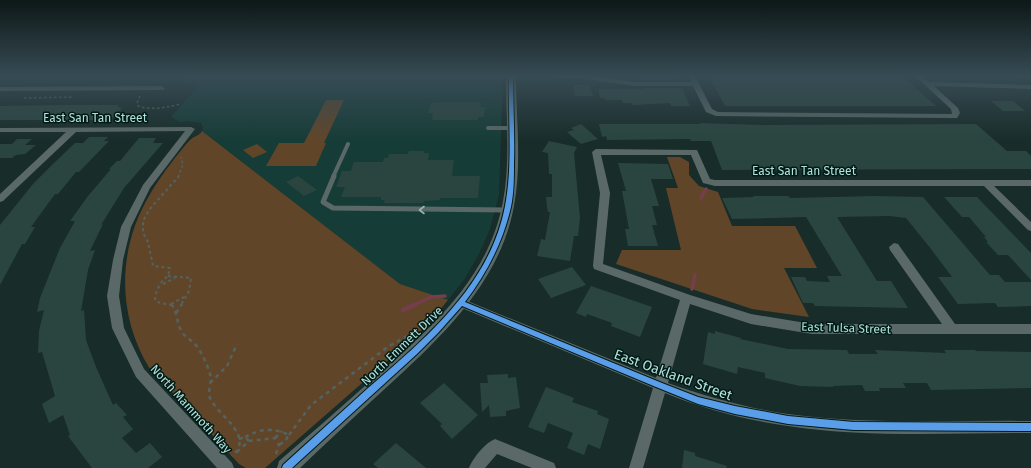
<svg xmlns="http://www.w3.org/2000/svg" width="1031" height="468" viewBox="0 0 1031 468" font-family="'Fira Sans',sans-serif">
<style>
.built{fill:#163c37}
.green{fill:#614529}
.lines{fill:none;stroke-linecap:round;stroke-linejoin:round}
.stream-far1{stroke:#743e4d;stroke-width:3.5}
.stream{stroke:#743e4d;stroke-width:4.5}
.building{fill:#2a453f}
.path-far2{stroke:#546360;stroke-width:1.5;stroke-dasharray:2.5 2.5;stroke-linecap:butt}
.path-far1{stroke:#546360;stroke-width:2;stroke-dasharray:3 3;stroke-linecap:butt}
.path{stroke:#546360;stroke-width:2.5;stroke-dasharray:4 4;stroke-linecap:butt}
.service-far1{stroke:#5a6967;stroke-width:4}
.service{stroke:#5a6967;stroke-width:5}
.minor{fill:#5a6967;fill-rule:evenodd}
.tertiary{fill:#5a6967;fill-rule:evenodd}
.cycleway-casing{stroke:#021a17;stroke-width:2}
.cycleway{fill:#5a9eea;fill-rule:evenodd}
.oneway{stroke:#92b8b1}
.labels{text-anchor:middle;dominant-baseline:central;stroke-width:3;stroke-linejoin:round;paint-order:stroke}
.street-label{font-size:12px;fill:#b0e2d9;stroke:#021a17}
.near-street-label{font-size:14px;fill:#b0e2d9;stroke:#021a17}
</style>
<rect width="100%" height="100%" fill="#182c29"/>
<path class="built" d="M188 76H503L499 195 490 229 479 254 464 280 448 300 400 284 202 131 203 128 201 123 187 121 179 122 171 117 200 84 181 83Z"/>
<path class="green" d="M326 100H344L324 143H326L316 166H266L279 143H304Z
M202 131 400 284 448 300 431 321 409 342 265 468H246L239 464C218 441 196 418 175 395 167 387 156 378 150 369 117 316 117 250 149 196 158 180 177 154 190 140 194 136 199 136 202 131Z
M257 144 267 152 253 158 243 150Z
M667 157H680L689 162V175L699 186 718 192 732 226H795L817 268H784L809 317 752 309 616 264 622 250H681L666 188H678Z"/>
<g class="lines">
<path class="stream-far1" d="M701 198 706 189
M692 289 695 275
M414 305 431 297 445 296"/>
<path class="stream" d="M403 310 416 304"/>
</g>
<path class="building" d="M639 76H677L679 80H641Z
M709 76H902L936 106H725Z
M573 85H590L593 96H575Z
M643 88H682L690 106H671L670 103 632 105 631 103H623L622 100H605L604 98H600L598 89H644Z
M991 101H1013L1025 111H1003Z
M443 102H481L480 107H485L484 117H478V120H433L432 119 433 113H428L431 103Z
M65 105H119L117 107 122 108 110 120H0V106Z
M699 123 762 125 976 124 1007 151H1026L1031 156V169L722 170 711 141H691L690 139 607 140 606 136 602 137 599 124H700Z
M581 124 598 139 581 144 567 132 574 130 571 128Z
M89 137H108L104 141H109L79 172H76L58 194H55L31 227H35L25 244H22L0 285V225L33 184 54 163 75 143H83Z
M139 138H156L153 143H163L124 188 101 225 103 224 90 251 95 250 88 270 81 311 84 310 86 340 96 367 113 405 116 403 127 415 123 417 133 429 122 438 136 453 150 443 162 457 148 468H92L68 436 70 435 63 415 49 423 42 404 55 396 42 352 38 353 39 331 44 310 37 312 40 298 60 248 75 221H70L88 196 111 169H109L117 161H120Z
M17 139H32L25 145H36L25 154 16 155 12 158H0V144H12Z
M549 141 577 147 574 153 580 218 578 236H574L570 261 537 256 541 239 545 240 550 212H548L547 207 546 197H552V174H549L548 153 542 152Z
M409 151H424V153H429L428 160H454L452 176H480L478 198H440V200L424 201 423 203H384L385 200H381V197H341L345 187H336L342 171H351L354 162H383L384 158H388L389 154H408Z
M618 163 668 164 673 179H651L659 206H652L657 225H652L658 246H628L625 229H629L622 191H626Z
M298 176 317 190 304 196 286 182Z
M753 196H788L790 198 875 196 923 197 990 275H999L1005 282H1031V306L998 307 995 303 958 304 938 277H952L931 249 906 218 889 216 837 217 877 281H891L908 308 815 306 813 303H803L791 277H805L807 281 830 282 827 276H842L806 217 732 219 722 198 754 197Z
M944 197H977L1031 253V280L1008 255H998L986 242H988L984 237H986L969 217H962Z
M572 267 586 285 551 298 538 279Z
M591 286 652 307 640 337 611 326 612 323 587 314 586 317 576 313Z
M715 331 741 338 740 339 788 349 847 350 849 354H878L875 350 946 353 944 350H975L976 351 1031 352V388L931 390 927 383H903L906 388H879L880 391H865L862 385 833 386V387L800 386 765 378V373L738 367 737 374 703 364 708 332 715 334Z
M508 374V378L516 377 520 408 506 411V416L490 417 489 405 482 412 480 383H488L487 375Z
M444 383 478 415 452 439 440 426 442 424 420 403Z
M546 387 574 398 572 402 598 411 597 414 609 419 600 449 588 444 584 455 567 448 573 433 548 423 544 433 528 427Z
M396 443 426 468H378L373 464Z
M684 450 695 453V456L727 466 726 468H682Z"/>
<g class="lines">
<path class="path-far2" d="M140 96 137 103 138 106C153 111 166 107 181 104
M24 98 73 97
M178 177 183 165 181 157"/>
<path class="path-far1" d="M168 276 191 278 189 291 181 305
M163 284 175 278
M171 304 184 297
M172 305 160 303 155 300C155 292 161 280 168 276L170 268 153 266 148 242 143 233V221L149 210 179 176"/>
<path class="path" d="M171 304C178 312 176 323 182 332 185 337 189 339 193 342 201 350 207 364 210 374 213 382 207 390 210 398 217 415 256 436 232 456
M176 313 182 304
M210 383 227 366 237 344
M289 435 311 405 389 346 415 332
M245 437C260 429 273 427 289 435L285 441 279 445
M275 438 282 431
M239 439 245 437 249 441
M237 452 249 441 275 438 279 445 275 457"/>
<path class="service-far1" d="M488 128H511
M333 177 348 144"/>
<path class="service" d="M334 176 323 202 333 208 506 210"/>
<path class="minor" d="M553 76H592L635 82H691L689 76H695L712 109 718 112 952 114 951 109 915 76H922L929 82 1031 85V89L934 86 958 108 960 113 957 118H954L716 116 706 112 693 86H635L579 78H556Z
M161 86 165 88 164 90 0 91V87Z
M191 127 195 129 150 188 131 227 123 260 119 296 124 328 144 369 232 463 234 468H217L136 377 112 328 107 296 113 260 121 227 143 185 185 131 76 132 3 201 0 202V194L66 132H0V128Z
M596 149 697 150 710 179 715 180H1031V186H994L1031 222V231L1028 230 984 186H715L703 183 691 155H601L610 193 603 264 690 295 751 314 812 324H942L890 250 889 247 894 243 898 244 955 324H1031V334H812L751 324 690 304 668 383C707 397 747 408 788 414 868 425 950 420 1031 421V433C952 433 866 438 788 426 745 420 704 409 665 393L643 468H629L653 388 457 306 455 303 457 300 461 299 465 300 656 378 680 300 594 269 593 266 600 193 592 152Z
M495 439 554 463 556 468H532L497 454 485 468H469C473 458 485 443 495 439Z"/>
<path class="tertiary" d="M506 76H516C516 119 522 164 514 206 499 287 435 343 377 396 351 420 325 444 300 468H277L279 461C308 436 337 411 366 385 423 335 486 284 502 206 511 164 506 119 506 76Z"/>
<g class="cycleway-casing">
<path id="cycleway" d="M509 76H513C513 105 515 135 514 164 514 178 514 193 511 207 503 242 487 273 465 302L662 383 698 397 735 406 788 416 854 422 1031 423V431L854 430 788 424 735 414 698 404 656 387 462 306 438 333 417 354 292 468H282L283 465C311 439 340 414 368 388 426 338 490 285 505 206 513 164 508 119 509 76Z"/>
</g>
<use href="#cycleway" class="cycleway"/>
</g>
<defs><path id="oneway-chevron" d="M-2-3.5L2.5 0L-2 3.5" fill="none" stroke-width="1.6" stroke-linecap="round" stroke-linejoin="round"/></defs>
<use class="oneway" href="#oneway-chevron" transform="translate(422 210) rotate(-180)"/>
<linearGradient id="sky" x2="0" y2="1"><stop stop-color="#0d1817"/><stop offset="0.54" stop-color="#374b54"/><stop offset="1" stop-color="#374b54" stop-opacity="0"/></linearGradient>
<rect width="1031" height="141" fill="url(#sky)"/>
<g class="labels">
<g class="street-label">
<text x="95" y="118">East San Tan Street</text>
<text x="804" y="171">East San Tan Street</text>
<text transform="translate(846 328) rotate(2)">East Tulsa Street</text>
<text transform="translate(402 346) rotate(-44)">North Emmett Drive</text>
<text transform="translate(191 409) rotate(48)">North Mammoth Way</text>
</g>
<g class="near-street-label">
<text transform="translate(673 375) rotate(20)">East Oakland Street</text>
</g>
</g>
</svg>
